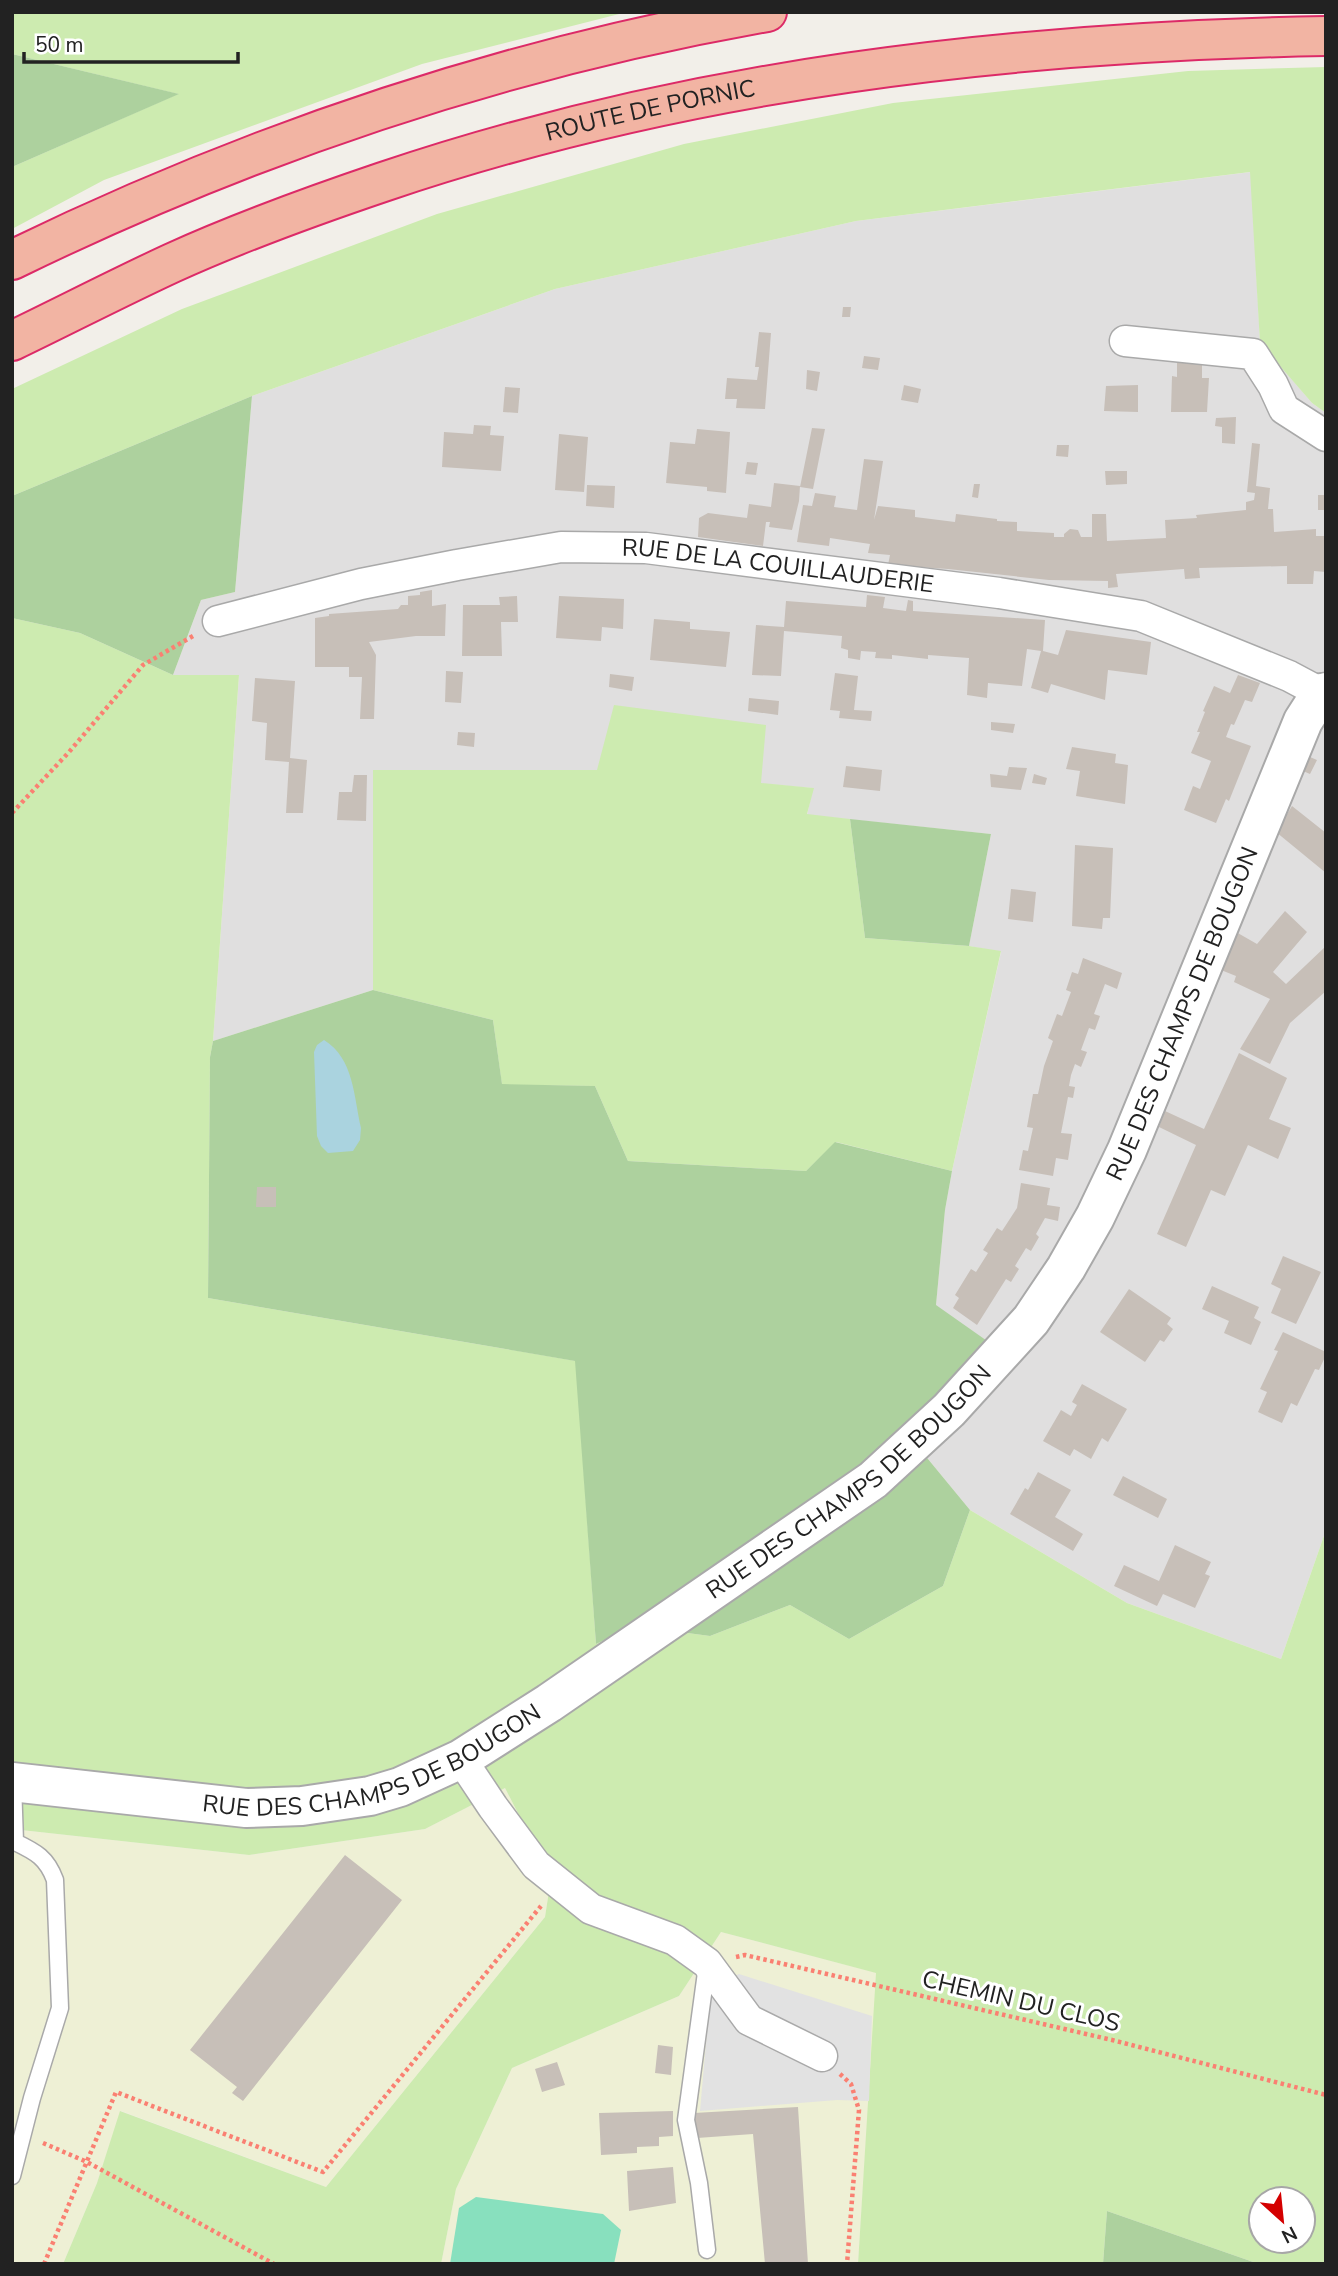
<svg xmlns="http://www.w3.org/2000/svg" width="1338" height="2276" viewBox="0 0 1338 2276" font-family="'Nunito Sans',sans-serif">
<style>
.residential{fill:#e0dfdf}
.farmland{fill:#eef0d5}
.grass{fill:#cdebb0;fill-rule:evenodd}
.forest{fill:#add19e}
.pitch{fill:#88e0be}
.parking{fill:#e2e2e2}
.water{fill:#aad3df}
.building{fill:#c7bfb8}
.lines{fill:none;stroke-linecap:round;stroke-linejoin:round}
.service-casing{stroke:#a9a9a9;stroke-width:19}
.minor-casing{stroke:#a9a9a9;stroke-width:33}
.tertiary-casing{stroke:#a9a9a9;stroke-width:42}
.trunk-casing{stroke:#dc2a67;stroke-width:42}
.path{stroke:#fa8072;stroke-width:4.5;stroke-dasharray:3.5 3.5;stroke-linecap:butt}
.service{stroke:#fff;stroke-width:16}
.minor{stroke:#fff;stroke-width:30}
.tertiary{stroke:#fff;stroke-width:38}
.trunk{stroke:#f2b4a3;stroke-width:38}
.labels{text-anchor:middle;dominant-baseline:central;stroke-width:6;stroke-linejoin:round;paint-order:stroke}
.street-label{font-size:24px;fill:#222;stroke:#fff}
</style>
<rect width="100%" height="100%" fill="#f2efe9"/>
<path class="residential" d="M1251 172 1260 342 1312 403 1326 413V1530L1281 1659 1127 1603 970 1510 909 1436 936 1305 945 1210 952 1171 1001 952 969 946 991 834 807 815 813 788 597 770H374L373 990 213 1041 239 675H173L201 600 235 592 252 396 555 289 856 221Z"/>
<path class="farmland" d="M505 1788 522 1821 553 1865 545 1917 326 2187 121 2111 97 2183 63 2264H12V1829L249 1855 425 1829Z
M721 1932 877 1973 858 2264H441L456 2189 512 2068 679 1996Z"/>
<path class="grass" d="M12 12H627L422 64 104 180 12 229V167L178 94 12 54Z
M1326 67V413L1312 403 1260 343 1250 172 856 221 555 289 252 396 12 496V389L182 309 437 214 684 144 893 103 1188 71Z
M12 618 80 633 173 675H239L213 1041 210 1057 208 1298 576 1361 596 1644 635 1626 710 1636 790 1605 849 1639 943 1586 970 1510 1127 1603 1281 1659 1326 1530V2264H1259L1107 2211 1103 2264H858L876 1973 721 1932 679 1996 512 2068 456 2189 441 2264H63L97 2183 120 2111 326 2187 545 1917 553 1865 522 1821 505 1788 425 1829 249 1855 12 1829ZM1261 2199H1303V2241H1261Z
M614 705 766 725 761 783 814 788 807 814 850 819 865 938 969 946 1001 951 952 1171 836 1142 806 1171 628 1161 595 1086 502 1085 493 1020 373 990V770H597Z"/>
<path class="forest" d="M12 54 179 94 12 167Z
M252 396 235 592 201 600 173 675 80 633 12 618V496Z
M850 819 991 834 969 946 865 938Z
M373 990 493 1020 502 1084 595 1086 628 1161 806 1171 835 1142 952 1171 945 1210 936 1305 990 1343 909 1436 970 1510 943 1586 849 1639 790 1605 710 1636 635 1626 596 1644 575 1361 208 1298 210 1057 213 1041Z
M1107 2211 1259 2264H1103Z"/>
<path class="pitch" d="M476 2197 603 2214 621 2230 614 2264H450L459 2208Z"/>
<path class="parking" d="M739 1974 872 2016 869 2101 837 2100 700 2111 711 1987Z"/>
<path class="water" d="M324 1040C354 1058 354 1098 361 1128L360 1140 353 1151 328 1153 321 1146 317 1136 314 1052 317 1045Z"/>
<path class="building" d="M843 307H851L850 317H842Z
M759 332 771 333 765 409 736 408 737 399H725L727 378 757 380 759 367H755Z
M864 356 880 358 878 370 862 368Z
M1177 362 1202 363V378H1209L1207 412H1171L1172 376 1177 377Z
M807 370 820 372 817 391 806 389Z
M904 385 921 389 918 403 901 400Z
M1138 385V412L1104 411 1106 386Z
M505 387 520 388 518 413 503 412Z
M1236 417 1235 444 1222 443V427L1215 426 1216 418Z
M474 425 491 426 490 435 504 436 501 471 442 467 444 432 473 434Z
M812 428 825 429 813 489 800 487Z
M697 429 730 432 726 493 707 491V487L666 483 670 442 695 444Z
M559 434 588 437 584 492 555 490Z
M1252 443 1260 444 1256 486 1270 488 1268 509H1273L1274 532 1316 529V536H1326V572L1314 571 1313 584H1287V566L1199 568 1200 578 1185 579 1184 569 1116 574 1118 587 1108 588V581L1049 580 948 569 888 565 890 555 868 553 870 544 830 538 829 546 797 542 803 505 812 506 815 493 836 496 834 507 857 510 864 459 883 461 874 520 878 506 915 510V517L955 522 956 514 997 519V521L1017 522V531L1054 533V537H1064V534L1070 529 1078 530 1081 537H1092V514H1106L1107 541 1166 538 1165 520 1197 518 1196 515 1246 510V502L1254 500 1255 493 1247 492Z
M1057 445H1069L1068 457 1056 456Z
M747 462 758 463 756 475 745 474Z
M1105 471H1127V484L1106 485Z
M774 483 800 486 799 501 792 530 769 527 770 522H766L763 546 698 537 699 518 708 513 747 518 749 504 771 507Z
M974 484H980L978 498 972 497Z
M587 485 615 486 614 508 586 506Z
M1318 495H1326V510H1318Z
M432 590V606L446 604 445 636H416L369 642 376 655 374 719H360L362 677H349V667H315V618L329 616V614L398 609 401 605H408V596L420 595V592Z
M867 595 885 597 883 608 906 611 908 600 913 601V611L1045 620 1043 651 1058 655 1066 630 1151 642 1147 675 1108 670 1105 700 1051 684 1048 693 1031 688 1041 651 1027 649 1022 686 988 683 987 698 967 695 969 658 928 655V659L892 655V659L875 658 876 652 861 651 860 660 848 658V650L841 648 842 636 784 631 781 676 752 675 756 625 784 627 786 601 866 607Z
M517 596 518 622H501L502 656H462L463 605H500L499 597Z
M559 596 624 599 623 629 602 627 601 641 556 638Z
M654 619 690 622V629L730 632 726 667 650 660Z
M446 671 463 672 461 703 445 702Z
M835 673 858 676 854 710 872 711 871 721 839 718 840 711 830 710Z
M610 674 634 677 632 691 609 687Z
M1238 675 1260 683 1252 702 1245 700 1234 725 1231 724 1226 737 1251 746 1229 801 1226 799 1216 823 1184 810 1193 786 1200 789 1211 761 1191 753 1200 732H1197L1205 712 1203 711 1214 686 1230 693Z
M255 678 295 681 290 758 307 760 303 813H286L289 762 265 760 267 723 252 721Z
M749 698 779 701 778 715 748 711Z
M991 722 1015 724 1013 733 991 730Z
M458 732 475 733 474 747 457 745Z
M1072 747 1116 754 1115 763 1128 765 1125 804 1076 796 1080 771 1066 769Z
M1310 757 1317 760 1310 774 1303 771Z
M846 766 882 770 880 791 843 787Z
M1009 767 1027 768 1021 790 991 787 990 774 1007 776Z
M1034 774 1047 778 1045 785 1032 783Z
M354 775H367L366 821 337 820 339 792H352Z
M1292 806 1326 833V873L1276 832Z
M1075 845 1113 848 1110 918H1103L1102 929 1072 926Z
M1011 889 1036 892 1033 922 1008 919Z
M1285 911 1307 932 1273 972 1286 984 1326 946V991L1290 1023 1270 1064 1240 1049 1270 999 1234 982 1236 976 1221 970 1236 932 1257 944Z
M1083 958 1122 973 1117 989 1105 984 1094 1014 1100 1016 1095 1030 1089 1028 1081 1050 1087 1052 1081 1067 1075 1064 1071 1075 1069 1086 1075 1087 1073 1098 1068 1097 1061 1133 1072 1134 1068 1160 1056 1158 1053 1176 1019 1170 1023 1150 1028 1151 1033 1128 1027 1127 1033 1094H1038L1044 1066 1053 1041 1048 1038 1057 1014 1062 1016 1071 992 1066 990 1072 972 1078 974Z
M1239 1053 1287 1078 1269 1119 1291 1128 1278 1159 1248 1145 1225 1196 1211 1190 1186 1247 1157 1234 1196 1145 1159 1127 1165 1111 1204 1129Z
M1021 1183 1050 1188 1047 1205 1060 1207 1058 1221 1045 1218 1036 1234 1039 1237 1031 1251 1026 1248 1015 1266 1019 1269 1011 1282 1006 1279 977 1325 953 1308 959 1298 955 1295 971 1269 976 1272 988 1253 983 1250 997 1228 1002 1231 1017 1208Z
M257 1187H276V1207H256Z
M1283 1256 1321 1272 1296 1324 1271 1313 1281 1289 1271 1284Z
M1212 1286 1259 1307 1254 1318 1261 1322 1251 1345 1224 1333 1229 1321 1202 1309Z
M1129 1289 1171 1318 1167 1324 1173 1329 1164 1342 1160 1340 1145 1362 1100 1332Z
M1283 1332 1326 1352V1355L1319 1370 1315 1369 1297 1406 1291 1403 1282 1423 1258 1412 1267 1392 1260 1389 1278 1351 1274 1350Z
M1082 1384 1127 1409 1108 1442 1102 1438 1091 1459 1074 1449 1070 1456 1043 1441 1061 1410 1071 1416 1077 1405 1072 1402Z
M1038 1472 1071 1490 1055 1517 1083 1534 1073 1551 1010 1514 1025 1488 1028 1490Z
M1123 1476 1167 1499 1158 1518 1113 1495Z
M1175 1545 1211 1562 1205 1574 1210 1576 1195 1608 1163 1594 1157 1606 1114 1586 1124 1565 1159 1581Z
M345 1855 402 1900 243 2101 232 2093 237 2087 190 2050Z
M658 2045 673 2047 671 2075 655 2073Z
M557 2062 565 2085 542 2092 535 2069Z
M798 2107 808 2264H765L753 2134 697 2138 694 2113Z
M673 2111V2136L659 2137V2146L637 2147V2153L601 2155 599 2113Z
M673 2167 676 2203 629 2211 627 2171Z"/>
<g class="lines">
<g class="service-casing">
<path id="service" d="M12 2176 32 2098 60 2008 55 1880C47 1858 36 1852 15 1842L13 1782
M707 2250 699 2183 686 2120 707 1965"/>
</g>
<g class="minor-casing">
<g id="minor">
<path d="M1125 341 1253 354 1273 385 1284 409 1326 436"/>
<path id="s1" d="M218 621 361 584 457 565 561 547 646 548 999 593 1141 616 1289 676 1321 693 1326 688"/>
<path d="M461 1759 493 1807 536 1865 591 1909 675 1940 707 1963 749 2020 822 2056"/>
</g>
</g>
<g class="tertiary-casing">
<g id="tertiary">
<path id="s2" d="M12 1782 246 1808 302 1806 370 1796 400 1787 461 1759 549 1703 873 1480 949 1410 1031 1320 1066 1268 1095 1217 1127 1150 1303 721 1321 693 1326 694"/>
</g>
</g>
<g class="trunk-casing">
<g id="trunk">
<path d="M12 260C252 143 505 58 767 12"/>
<path id="s3" d="M12 341C66 315 118 288 172 263 240 232 312 206 383 182 688 79 1005 42 1326 36"/>
</g>
</g>
<path class="path" d="M12 813 69 752 143 665 193 636
M736 1957 745 1955 1112 2040 1326 2095
M840 2074 851 2084 859 2110 847 2264
M43 2143 87 2162 274 2264
M44 2264 116 2092 323 2172 541 1906"/>
<use href="#service" class="service"/>
<use href="#minor" class="minor"/>
<use href="#tertiary" class="tertiary"/>
<use href="#trunk" class="trunk"/>
</g>
<g class="labels">
<g class="street-label">
<text stroke="none"><textPath href="#s3" startOffset="681">ROUTE DE PORNIC</textPath></text>
<text stroke="none"><textPath href="#s1" startOffset="569">RUE DE LA COUILLAUDERIE</textPath></text>
<text stroke="none"><textPath href="#s2" startOffset="1524">RUE DES CHAMPS DE BOUGON</textPath></text>
<text stroke="none"><textPath href="#s2" startOffset="936">RUE DES CHAMPS DE BOUGON</textPath></text>
<text stroke="none"><textPath href="#s2" startOffset="371">RUE DES CHAMPS DE BOUGON</textPath></text>
<text transform="translate(1021 2001) rotate(13)">CHEMIN DU CLOS</text>
</g>
</g>
<rect width="1338" height="2276" fill="none" stroke="#222222" stroke-width="28"/>
<g transform="translate(1282 2220) rotate(153)"><circle r="33" fill="#ffffff" stroke="#a7a7a7" stroke-width="2"/>
<path d="M0-5L12 26L0 18L-12 26Z" fill="#d40000"/>
<text y="-10" font-size="19" font-weight="bold" text-anchor="middle" fill="#222222">N</text>
</g>
<path d="M24 52v10h214v-10" fill="none" stroke="#222222" stroke-width="3.5"/>
<text x="35" y="52" font-size="21" fill="#222222" stroke="#ffffff" stroke-width="5" paint-order="stroke">50 m</text>
</svg>
